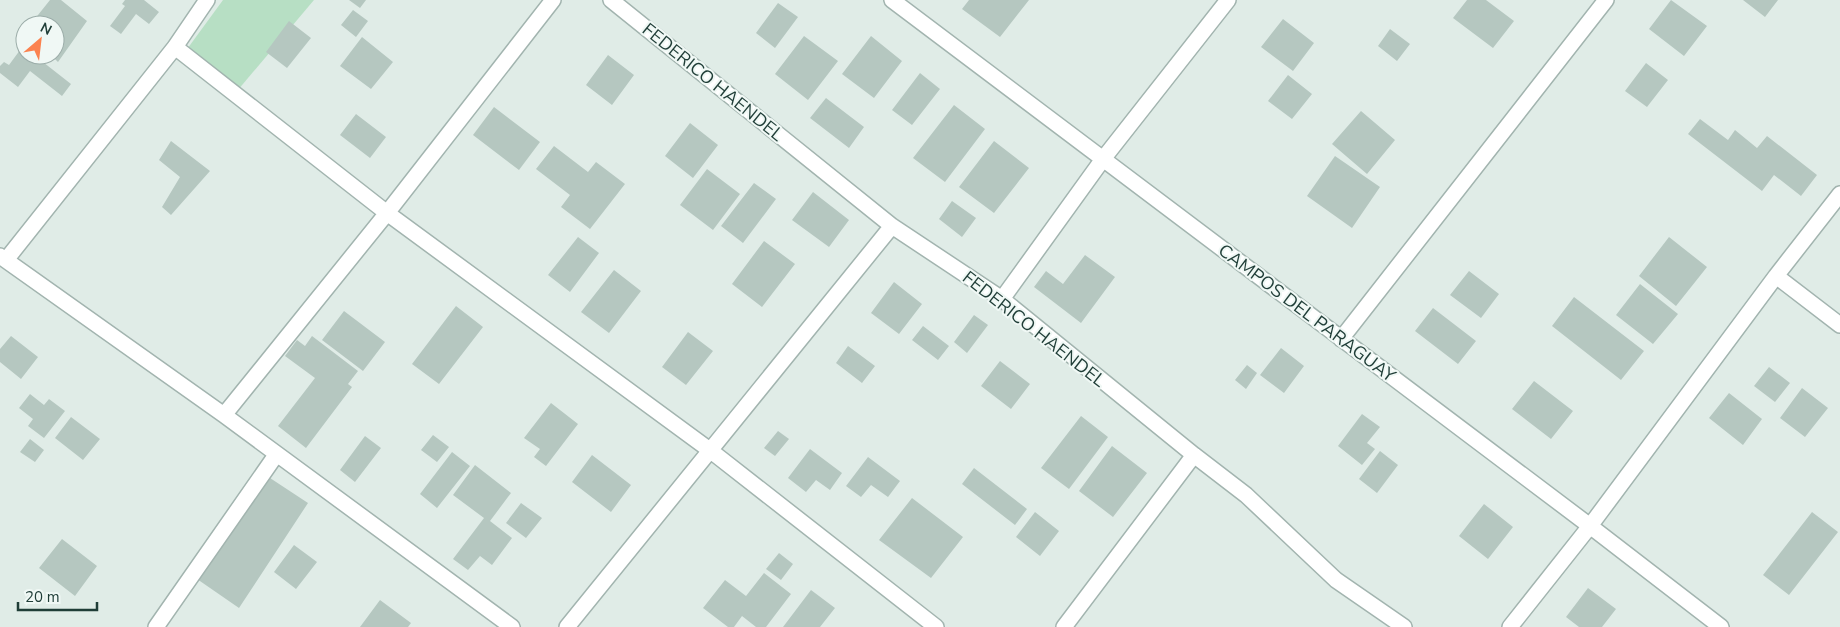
<svg xmlns="http://www.w3.org/2000/svg" width="1840" height="627" viewBox="0 0 1840 627" font-family="'Nunito Sans',sans-serif">
<style>
.green{fill:#b7dfc4}
.building{fill:#b5c7c0}
.lines{fill:none;stroke-linecap:round;stroke-linejoin:round}
.minor-casing{stroke:#a2b4af;stroke-width:18}
.minor{stroke:#fff;stroke-width:15}
.labels{text-anchor:middle;dominant-baseline:central;stroke-width:4;stroke-linejoin:round;paint-order:stroke}
.street-label{font-size:18px;fill:#1f3d37;stroke:#f0f8f5}
</style>
<rect width="100%" height="100%" fill="#e0ece7"/>
<path class="green" d="M223 0H314L232 97 182 56Z"/>
<path class="building" d="M50 0H61L87 21 58 62 51 55H55V25H30Z
M125 0H144L159 12 149 24 136 14 121 34 110 26 125 6 122 4Z
M349 0H366L360 8Z
M969 0H1029L1000 37 962 9Z
M1467 0H1486L1514 21 1493 48 1453 18Z
M1671 0 1707 26 1684 56 1649 29Z
M1743 0H1778L1765 17Z
M778 3 798 17 775 48 756 33Z
M353 10 368 21 356 37 341 25Z
M1283 19 1314 43 1293 71 1261 47Z
M289 21 311 38 287 68 266 52Z
M1390 29 1410 44 1397 61 1378 46Z
M804 36 838 61 808 100 775 74Z
M871 36 902 61 874 98 842 74Z
M362 37 393 62 371 89 340 66Z
M23 46 25 48V55H34L71 84 62 96 30 71 18 87 0 73V66L4 62 9 65Z
M608 55 634 75 612 105 586 85Z
M1646 63 1668 80 1647 107 1625 91Z
M920 73 940 89 912 125 892 110Z
M1288 75 1312 94 1292 119 1268 101Z
M826 98 864 127 849 148 810 118Z
M954 105 985 129 945 182 913 158Z
M494 107 540 142 519 170 473 135Z
M1361 111 1395 140 1367 174 1332 144Z
M356 114 386 137 370 158 340 135Z
M1700 119 1728 140 1735 130 1757 148 1767 136 1817 175 1801 196 1774 175 1762 191 1688 134Z
M690 123 718 145 693 178 665 156Z
M171 141 210 171 171 215 162 207 180 177 159 160Z
M994 141 1029 168 994 213 959 187Z
M554 146 588 172 596 162 625 184 590 229 561 207 570 195 536 169Z
M1335 156 1380 187 1352 228 1307 196Z
M707 169 740 194 713 230 680 205Z
M754 183 776 199 743 243 721 226Z
M813 192 849 220 829 247 792 220Z
M952 201 976 218 962 237 939 219Z
M578 237 599 253 570 292 548 275Z
M1669 237 1707 267 1676 306 1639 276Z
M764 241 795 264 762 307 732 284Z
M1085 255 1115 277 1081 323 1034 287 1046 271 1063 284Z
M614 270 641 291 609 333 581 312Z
M1469 271 1499 294 1481 318 1450 295Z
M894 282 922 304 899 334 871 313Z
M1640 284 1678 314 1653 344 1616 315Z
M1574 297 1644 351 1621 380 1552 326Z
M456 306 483 327 439 384 412 364Z
M1433 308 1476 341 1458 364 1415 331Z
M344 311 385 342 363 371 322 340Z
M974 315 988 325 967 353 954 342Z
M923 326 949 346 938 360 912 340Z
M688 332 713 351 686 385 662 367Z
M11 336 38 357 21 379 0 362V349Z
M312 336 358 371 348 384 352 387 306 448 278 426 315 378 285 356 297 340 305 346Z
M848 346 875 366 862 383 836 363Z
M1281 348 1304 366 1284 393 1260 375Z
M1000 361 1030 384 1011 409 981 386Z
M1247 365 1257 373 1246 389 1235 380Z
M1769 367 1790 383 1775 402 1754 386Z
M1534 381 1573 411 1551 439 1512 409Z
M1802 388 1828 408 1805 437 1780 418Z
M1729 393 1762 419 1743 445 1709 418Z
M30 394 44 405 49 399 65 411 44 438 28 426 33 419 19 408Z
M551 403 578 424 546 466 534 457 540 449 524 438Z
M1362 414 1380 427 1367 443 1375 449 1362 465 1338 446Z
M1081 416 1108 437 1069 489 1041 468Z
M71 417 100 439 83 460 55 438Z
M778 431 789 439 775 456 764 448Z
M433 435 449 447 437 462 421 450Z
M365 436 381 448 355 482 340 470Z
M30 439 44 450 35 462 20 452Z
M1112 446 1147 473 1113 517 1079 491Z
M810 449 842 473 830 490 816 480 806 492 788 478Z
M1380 451 1398 465 1377 493 1359 479Z
M452 452 470 466 437 508 420 494Z
M592 455 631 485 611 512 572 482Z
M868 457 900 481 888 497 871 485 861 497 846 486Z
M475 465 511 493 490 521 512 538 492 565 480 556 468 570 453 559 484 518 453 495Z
M974 468 1027 509 1015 525 962 484Z
M270 478 308 503 239 608 197 579Z
M912 498 963 537 931 578 879 540Z
M521 503 542 518 526 538 506 523Z
M1484 504 1513 527 1488 559 1459 536Z
M1035 512 1059 531 1040 556 1016 537Z
M1812 512 1838 532 1789 595 1763 575Z
M62 539 97 566 75 596 39 568Z
M294 545 317 562 296 589 274 572Z
M779 553 793 564 781 580 766 569Z
M764 573 791 594 766 627H756L742 616 734 627H728L703 608 725 580 746 596Z
M1588 588 1616 609 1602 627H1579L1566 617Z
M811 590 835 608 820 627H783Z
M380 600 411 623 408 627H360Z"/>
<g class="lines">
<g class="minor-casing">
<path id="minor" d="M611 0 892 226 1002 299 1194 455 1246 495 1336 580 1404 627
M892 0 1590 526 1721 627
M175 47 387 213 711 451 936 627
M0 256 224 415 512 627
M6 260 175 47 207 0
M1776 276 1840 325
M1002 299 1103 159 1228 0
M1341 339 1606 0
M224 415 387 213 553 0
M156 627 276 455
M567 627 892 226
M1064 627 1194 455
M1510 627 1590 526 1776 276 1840 194"/>
</g>
<use href="#minor" class="minor"/>
</g>
<g class="labels">
<g class="street-label">
<text transform="translate(713 82) rotate(39)">FEDERICO HAENDEL</text>
<text transform="translate(1307 313) rotate(37)">CAMPOS DEL PARAGUAY</text>
<text transform="translate(1034 329) rotate(38)">FEDERICO HAENDEL</text>
</g>
</g>
<g transform="translate(40 40) rotate(28)"><circle r="24" fill="#f0f8f5" stroke="#9cada9"/>
<path d="M0-4L9 19L0 12L-9 19Z" fill="#fb824f"/>
<text y="-8" font-size="14" font-weight="bold" text-anchor="middle" fill="#1f3d37">N</text>
</g>
<path d="M18 602v8h79v-8" fill="none" stroke="#1f3d37" stroke-width="2.5"/>
<text x="25" y="602" font-size="15" fill="#1f3d37" stroke="#f0f8f5" stroke-width="4" paint-order="stroke">20 m</text>
</svg>
